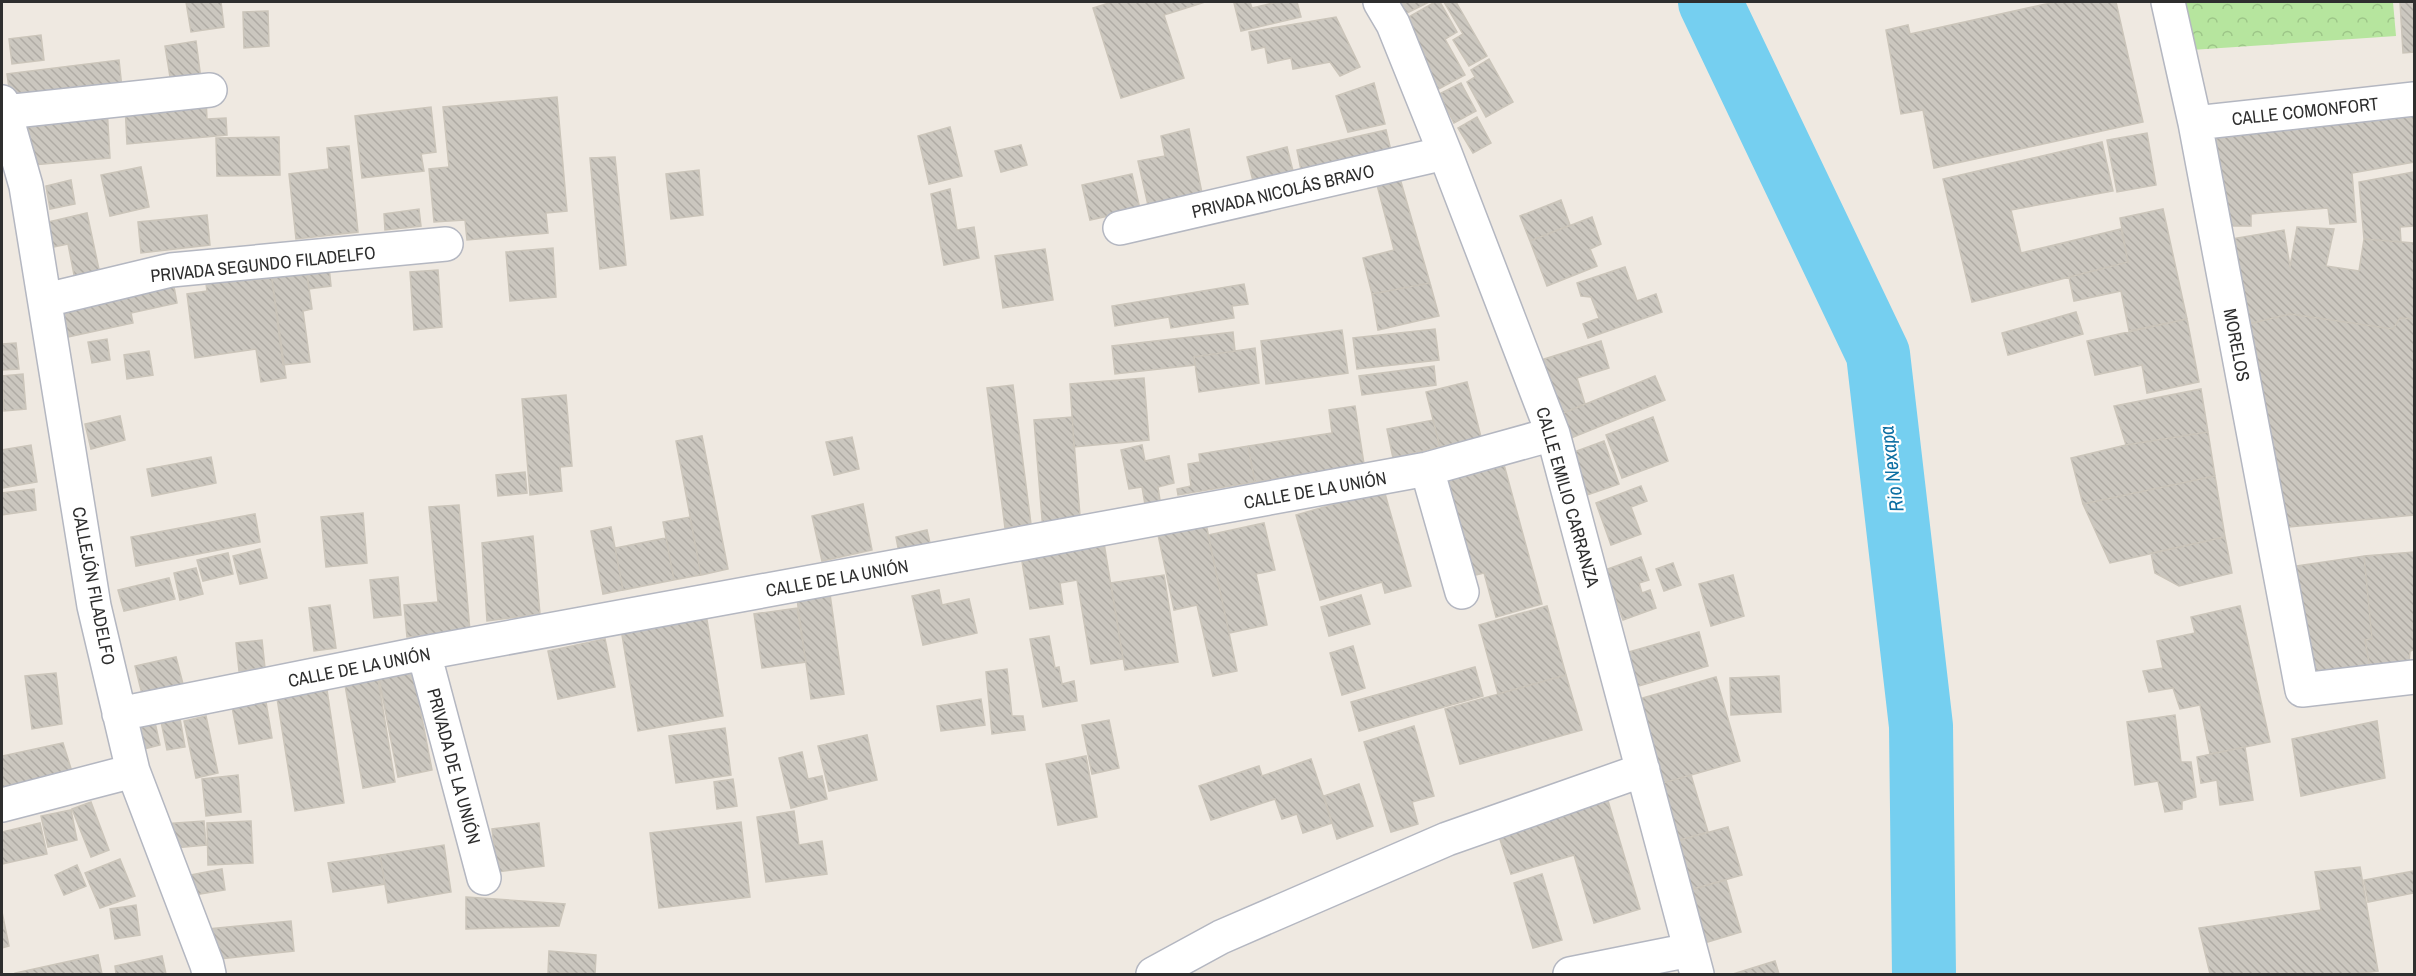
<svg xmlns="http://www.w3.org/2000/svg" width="2416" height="976" viewBox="0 0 2416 976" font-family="'Archivo Narrow',sans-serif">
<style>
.forest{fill:url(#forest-crowns)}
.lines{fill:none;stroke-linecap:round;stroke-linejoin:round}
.river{stroke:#75cff0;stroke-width:64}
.building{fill:url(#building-back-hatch);stroke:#cbc5ba;stroke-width:1.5}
.minor-casing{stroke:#b4b7c1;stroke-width:36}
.minor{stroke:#fff;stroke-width:33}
.labels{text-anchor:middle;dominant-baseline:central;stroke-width:4.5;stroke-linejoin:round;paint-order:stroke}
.street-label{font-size:18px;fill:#2e2e2e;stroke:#fff}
.water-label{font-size:20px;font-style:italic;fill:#0d6fa3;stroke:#fff}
</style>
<defs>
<pattern id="forest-crowns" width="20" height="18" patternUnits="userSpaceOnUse" patternTransform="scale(1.5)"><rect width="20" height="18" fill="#b6e59e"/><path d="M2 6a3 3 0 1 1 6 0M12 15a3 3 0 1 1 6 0" fill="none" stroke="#9dc588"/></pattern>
<pattern id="building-back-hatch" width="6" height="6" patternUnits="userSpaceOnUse" patternTransform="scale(1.5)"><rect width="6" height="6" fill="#cbc7bf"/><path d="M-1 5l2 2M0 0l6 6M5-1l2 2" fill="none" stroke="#afaba4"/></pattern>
</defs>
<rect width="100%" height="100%" fill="#efe9e1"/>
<path class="forest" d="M2183 2H2393L2396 36 2191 50Z"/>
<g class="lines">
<path class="river" d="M1710 2 1878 354 1921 726 1924 974"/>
</g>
<path class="building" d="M186 2H221L224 27 191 32Z
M1112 2H1205L1164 15 1184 78 1121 98 1093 8Z
M1239 2H1250L1252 8 1278 2H1297L1301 17 1241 31 1234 3Z
M1386 2H1429L1395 19Z
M1435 2H1440L1457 32 1445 39 1465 75 1433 92 1398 23Z
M1444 2H1456L1487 56 1469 66 1453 40 1463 34Z
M2055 2H2116L2143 122 1934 168 1923 110 1901 114 1886 30 1908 25 1910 34Z
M2400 2H2414V52L2403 53Z
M268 11 269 46 244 48 243 12Z
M1336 17 1360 67 1340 76 1330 62 1293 69 1291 58 1268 63 1265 47 1252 50 1249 32Z
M41 35 44 60 12 64 9 39Z
M196 41 201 79 171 83 165 46Z
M1489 59 1513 102 1486 117 1467 82 1475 77 1471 70Z
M119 60 122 88 11 102 7 74Z
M1374 83 1385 124 1348 132 1336 96Z
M1461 83 1476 111 1454 123 1439 94Z
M557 97 567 211 546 213 548 233 467 240 465 220 434 222 429 169 449 167 443 107Z
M206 99 207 119 226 118 227 135 127 144 125 105Z
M107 107 110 158 22 166 18 115Z
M431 107 436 152 421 154 424 171 362 178 355 116Z
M2414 114V162L2352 173 2356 222 2330 224 2328 208 2251 214V226H2222L2213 137Z
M1477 117 1491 143 1473 153 1458 128Z
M950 127 962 176 929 184 918 136Z
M1189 129 1202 193 1150 214 1138 161 1165 156 1161 136Z
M1386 130 1393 159 1303 180 1297 150Z
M2147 133 2156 185 2117 192 2107 140Z
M279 137 280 175 217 176 216 138Z
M2102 142 2113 191 2011 210 2021 253 2121 229 2128 262 1972 302 1943 179Z
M1021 145 1027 165 1001 172 995 151Z
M349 146 358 232 296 239 289 174 329 169 327 148Z
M1287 147 1295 179 1255 189 1247 157Z
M615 157 626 265 600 269 590 158Z
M141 167 149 207 110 216 101 175Z
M699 170 703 215 671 219 666 174Z
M2414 172V226L2400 227 2401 242 2364 239 2359 182Z
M1132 174 1140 209 1090 220 1082 185Z
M1399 175 1430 283 1372 294 1363 258 1394 250 1376 181Z
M71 180 75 204 50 209 46 186Z
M950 189 957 230 974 227 979 258 944 265 931 194Z
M1561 200 1570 225 1530 241 1520 216Z
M419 209 421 226 385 230 384 214Z
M2163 209 2187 319 2129 331 2121 291 2074 301 2069 277 2128 262 2120 218Z
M87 213 101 279 76 285 68 244 53 247 48 222Z
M207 215 210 245 141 253 138 222Z
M1592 217 1601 244 1590 249 1597 266 1547 286 1530 241Z
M2297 227 2334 229 2326 266 2359 271 2364 239 2414 243V319L2400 318 2393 329 2290 314 2236 327 2225 240 2284 230 2290 267Z
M553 248 556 297 510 301 506 252Z
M1045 249 1053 300 1003 308 995 256Z
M328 257 331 286 309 289 305 260Z
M305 260 312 309 303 311 310 362 283 365 270 265Z
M250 265 253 280 272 278 286 378 261 382 256 349 195 358 187 294 207 291 206 284 220 282Z
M1625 267 1637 301 1656 294 1662 312 1588 338 1583 324 1599 318 1591 297 1581 296 1577 283Z
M438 270 442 327 414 330 410 272Z
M172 276 177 303 131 313 133 323 63 338 57 310Z
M1430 283 1439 316 1378 330 1372 294Z
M1244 284 1248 304 1232 306 1234 318 1171 328 1169 317 1115 326 1112 306Z
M2076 312 2083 334 2008 355 2002 333Z
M2290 314 2393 329 2400 318 2414 319V515L2267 529 2236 327Z
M2187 319 2199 382 2147 393 2142 365 2095 375 2087 341Z
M1435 329 1439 360 1357 369 1353 338Z
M1342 330 1348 373 1266 384 1261 341Z
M1233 332 1235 351 1194 357 1195 365 1115 374 1112 346Z
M107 339 110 360 92 363 88 342Z
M1601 341 1609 368 1577 378 1585 404 1561 414 1541 360Z
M16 343 19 369 2 370V344Z
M1255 348 1259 383 1199 392 1194 357Z
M149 351 153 375 127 379 124 355Z
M1434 366 1436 385 1362 395 1359 376Z
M23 374 26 409 4 411 2 376Z
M1655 376 1665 400 1571 438 1561 414Z
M1144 378 1149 440 1074 447 1070 384Z
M1467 382 1481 437 1440 447 1426 392Z
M1013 385 1031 524 1005 528 987 388Z
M2201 389 2208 432 2126 445 2114 406Z
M566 395 572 466 560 467 562 491 530 495 522 399Z
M1355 406 1364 464 1255 482 1248 446 1332 433 1329 410Z
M120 416 125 440 91 449 85 424Z
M1072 417 1081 528 1043 531 1034 420Z
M1653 417 1668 461 1622 478 1606 435Z
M1433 420 1440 447 1393 458 1387 429Z
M2208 432 2215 476 2083 504 2071 458 2126 445Z
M702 436 728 569 701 575 676 441Z
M852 437 859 469 834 475 826 442Z
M1604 441 1619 484 1581 497 1566 455Z
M31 445 37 482 2 488V450Z
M1142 445 1145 461 1169 456 1174 483 1158 487 1161 507 1146 510 1142 487 1129 489 1121 450Z
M1248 446 1255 482 1178 495 1177 489 1191 486 1188 464 1200 462 1199 454Z
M211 457 216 483 152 496 147 469Z
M1503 461 1542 604 1496 617 1484 573 1467 577 1440 479Z
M525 472 527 493 498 496 496 475Z
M2215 476 2225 537 2110 563 2083 504Z
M1641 486 1647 501 1631 507 1641 534 1611 545 1596 503Z
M34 489 36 510 2 515V493Z
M1384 490 1411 586 1385 593 1382 582 1320 600 1296 515Z
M863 504 872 550 822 561 812 516Z
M459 505 470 631 407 637 404 605 438 602 429 507Z
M363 513 367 563 326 567 321 517Z
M255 514 260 542 136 566 131 537Z
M690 517 701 575 674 580 663 522Z
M1205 519 1237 671 1213 676 1197 605 1174 610 1157 530Z
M1264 523 1275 570 1256 574 1267 625 1229 633 1208 535Z
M611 527 623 590 603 594 591 531Z
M927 530 933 556 901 563 896 537Z
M533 536 540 614 487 621 482 543Z
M1103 537 1123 659 1091 664 1077 580 1060 583 1063 604 1030 609 1020 550Z
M2225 537 2232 573 2179 586 2155 573 2151 553Z
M666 538 674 580 623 590 615 548Z
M260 549 267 578 240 584 233 556Z
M2414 552V650L2410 651 2409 663 2370 668 2365 640 2372 639 2364 556Z
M228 553 233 574 203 581 197 560Z
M2364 556 2372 639 2365 640 2370 668 2296 680 2269 570Z
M1641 557 1649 580 1639 583 1642 593 1650 590 1656 608 1623 620 1605 570Z
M1673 563 1681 585 1664 591 1656 569Z
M196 568 203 594 180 600 174 573Z
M1164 575 1178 662 1125 670 1111 583Z
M1733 575 1744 616 1711 626 1699 584Z
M398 577 401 615 374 618 370 580Z
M169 578 175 599 124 611 118 590Z
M829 587 844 694 811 699 796 592Z
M939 590 942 605 969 599 977 633 923 645 912 596Z
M1361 595 1370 624 1329 636 1321 607Z
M330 605 336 648 314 651 309 608Z
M1547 606 1566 675 1498 694 1479 625Z
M2240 606 2270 742 2210 754 2200 705 2180 709 2173 688 2149 692 2143 671 2163 668 2157 641 2195 633 2191 617Z
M797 608 806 662 762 668 754 614Z
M706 614 723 716 638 731 621 629Z
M1699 632 1708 666 1635 687 1625 653Z
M1049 636 1055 668 1059 667 1062 684 1074 681 1077 701 1043 707 1030 639Z
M605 639 615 687 558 699 548 651Z
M262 640 265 668 239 671 236 643Z
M1353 646 1365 688 1342 695 1330 653Z
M176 657 183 684 142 694 135 666Z
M1475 667 1483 696 1359 731 1351 702Z
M1007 669 1012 716H1023L1025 730 992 734 986 672Z
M413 672 432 770 398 777 379 678Z
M56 673 62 724 32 729 25 676Z
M1566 675 1582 730 1460 764 1445 709Z
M1779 676 1781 712 1731 715 1730 678Z
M1716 677 1740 761 1656 785 1632 701Z
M378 679 395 782 363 788 345 685Z
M327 690 344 803 295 811 277 698Z
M981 699 985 725 941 731 937 706Z
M266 702 272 738 239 744 232 707Z
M179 713 185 747 167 750 160 717Z
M2175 715 2181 762H2191L2196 797 2182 801V809L2165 812 2158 781 2135 785 2127 722Z
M206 716 218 773 196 778 184 721Z
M154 718 160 745 132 752 126 724Z
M1109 720 1119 768 1092 774 1082 725Z
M2377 721 2385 778 2301 796 2292 739Z
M1414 726 1434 796 1412 802 1418 824 1391 832 1364 742Z
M725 728 731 775 676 783 669 736Z
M867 735 877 780 829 791 818 746Z
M63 743 73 775 2 790V756Z
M2245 747 2253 800 2220 805 2217 780 2201 783 2197 757Z
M802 752 808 779 822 776 827 799 791 808 779 758Z
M1086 756 1097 817 1058 825 1046 764Z
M1311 759 1332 823 1303 833 1297 814 1282 819 1275 799 1211 820 1199 786 1259 766 1262 776Z
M238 775 241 812 206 816 202 779Z
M1691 775 1708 832 1673 842 1656 785Z
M733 779 737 806 717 809 714 782Z
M1359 784 1373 826 1337 839 1324 796Z
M1606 794 1640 909 1594 923 1574 855 1511 874 1496 827Z
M91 802 109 850 91 857 72 809Z
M71 810 77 840 48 847 41 816Z
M794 811 799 845 822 841 827 874 766 882 757 817Z
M204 821 206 845 164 849 162 824Z
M251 821 253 863 208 865 207 823Z
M741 822 750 897 659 908 650 833Z
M40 823 47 854 2 864V832Z
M539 823 544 866 497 872 492 829Z
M1728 827 1742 875 1686 891 1673 842Z
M444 845 451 892 388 903 380 855Z
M380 855 385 884 333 892 328 863Z
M120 859 135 896 100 908 85 873Z
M77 865 86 886 64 895 55 875Z
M2360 867 2378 971 2353 974H2210L2199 928 2321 910 2315 872Z
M222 869 225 890 183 897 180 877Z
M2414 871V893L2368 902 2364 880Z
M1542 874 1562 940 1533 948 1514 883Z
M1726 880 1741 932 1701 944 1686 891Z
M466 897 565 904 559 926 466 929Z
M136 905 140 935 115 939 110 909Z
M2 912 9 946 2 948Z
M291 921 294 951 211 960 208 929Z
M549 951 596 955 595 974 548 973Z
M98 955 102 974H15V973Z
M162 956 166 974H116L115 966Z
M1775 961 1779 974H1733Z"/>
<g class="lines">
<g class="minor-casing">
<path id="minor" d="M1380 2 1393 24 1445 153 1553 434 1697 974
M2168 2 2195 123 2302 690 2414 677
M2 102 26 186 94 606 133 771 207 965 209 974
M5 112 210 90
M2195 123 2414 99
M1120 228 1445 153
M46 300 171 270 446 244
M1427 469 1462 592
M424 653 484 878
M119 714 424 653 1427 469 1553 434
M2 805 133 771
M1153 974 1221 937 1447 839 1643 770
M1570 974 1690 950"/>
</g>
<use href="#minor" class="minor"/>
</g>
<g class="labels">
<g class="street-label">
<text transform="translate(2305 111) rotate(-6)">CALLE COMONFORT</text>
<text transform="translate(1283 191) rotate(-13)">PRIVADA NICOLÁS BRAVO</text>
<text transform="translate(263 264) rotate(-6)">PRIVADA SEGUNDO FILADELFO</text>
<text transform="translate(2237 345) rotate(79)">MORELOS</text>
<text transform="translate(1315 490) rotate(-10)">CALLE DE LA UNIÓN</text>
<text transform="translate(1568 497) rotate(74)">CALLE EMILIO CARRANZA</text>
<text transform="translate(837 578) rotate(-10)">CALLE DE LA UNIÓN</text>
<text transform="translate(94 586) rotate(79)">CALLEJÓN FILADELFO</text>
<text transform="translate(359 667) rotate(-11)">CALLE DE LA UNIÓN</text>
<text transform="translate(454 766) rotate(75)">PRIVADA DE LA UNIÓN</text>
</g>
<g class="water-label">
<text transform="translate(1891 469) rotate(-97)">Rio Nexapa</text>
</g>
</g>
<rect width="2416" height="976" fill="none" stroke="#2e2e2e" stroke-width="6"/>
</svg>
